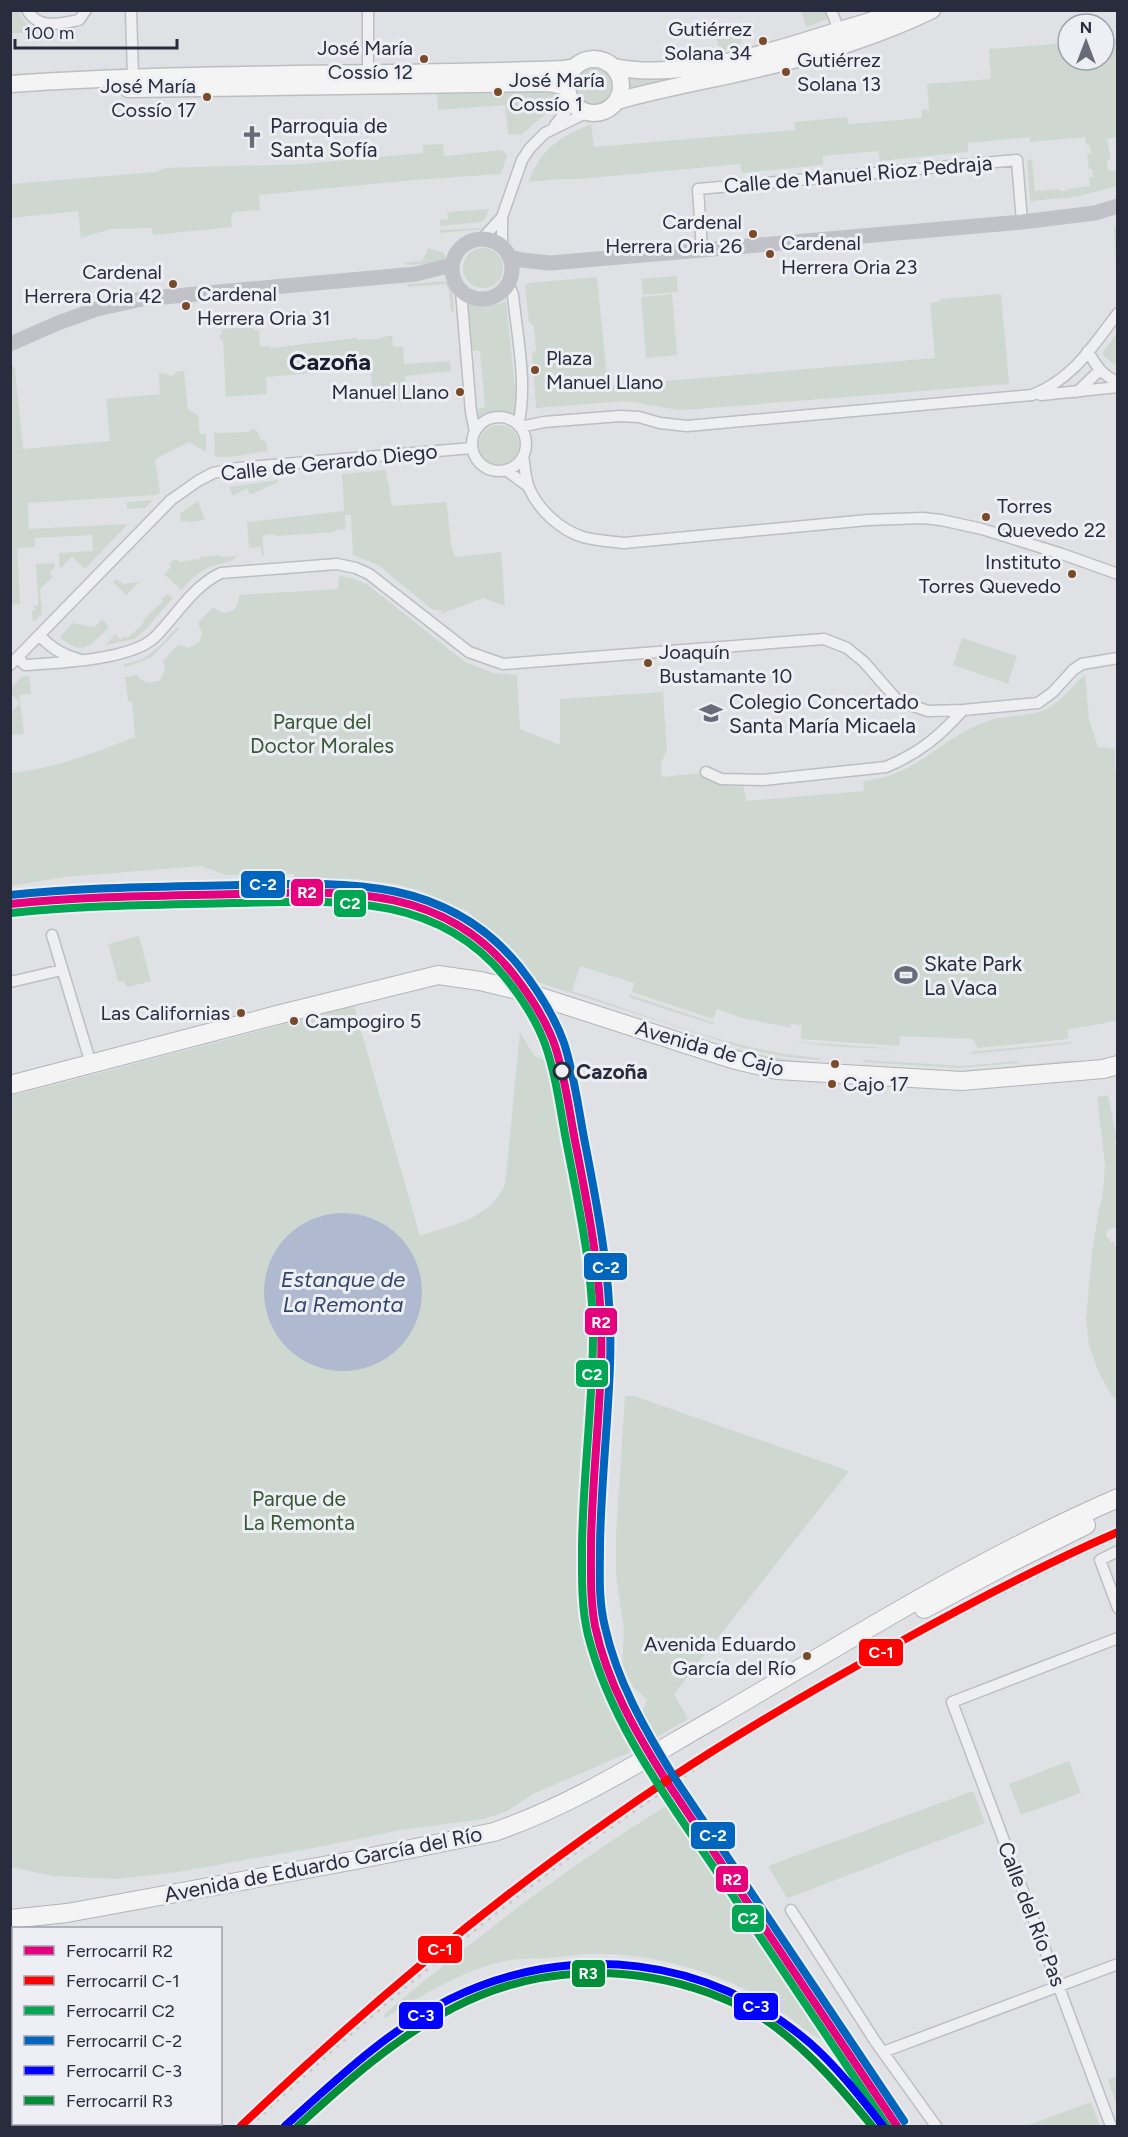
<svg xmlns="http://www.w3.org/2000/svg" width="1128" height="2137" viewBox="0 0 1128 2137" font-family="Figtree,sans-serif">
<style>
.green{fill:#cfd8d0}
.water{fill:#afb9cf}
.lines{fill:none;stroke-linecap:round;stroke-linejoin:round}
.street-casing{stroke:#bdbec2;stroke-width:13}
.primary-casing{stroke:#bcbec2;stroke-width:19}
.highway-casing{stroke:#b2b4ba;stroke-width:20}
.street{stroke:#efeff1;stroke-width:10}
.secondary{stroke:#c1c2c7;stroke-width:15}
.primary{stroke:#f4f4f5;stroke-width:16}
.highway{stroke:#f4f4f5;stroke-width:18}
.rail{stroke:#c8c9cc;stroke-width:3;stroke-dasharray:3 6;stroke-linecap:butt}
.rail-1-casing{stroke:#edeff4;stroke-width:12}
.rail-2-casing{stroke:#edeff4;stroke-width:12}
.rail-3-casing{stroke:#edeff4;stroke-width:12}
.rail-4-casing{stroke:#edeff4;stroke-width:12}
.rail-5-casing{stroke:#edeff4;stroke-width:12}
.rail-6-casing{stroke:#edeff4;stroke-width:12}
.rail-1{stroke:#e5007d;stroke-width:8}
.rail-2{stroke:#f00;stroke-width:8}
.rail-3{stroke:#00a651;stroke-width:8}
.rail-4{stroke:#0065bd;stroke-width:8}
.rail-5{stroke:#00f;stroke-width:8}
.rail-6{stroke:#028d38;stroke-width:8}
.bus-dot{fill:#7a4b2a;stroke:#edeff4;stroke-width:2}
.stop-dot{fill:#edeff4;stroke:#282c3d;stroke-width:3}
.labels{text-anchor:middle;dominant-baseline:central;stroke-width:6;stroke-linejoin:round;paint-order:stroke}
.bus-label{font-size:20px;fill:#282c3d;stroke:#edeff4;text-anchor:end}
.poi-label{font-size:21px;fill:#282c3d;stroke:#edeff4;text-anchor:start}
.street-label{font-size:21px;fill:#282c3d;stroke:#edeff4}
.park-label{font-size:21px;fill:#365835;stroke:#edeff4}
.stop-label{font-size:21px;font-weight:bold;fill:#282c3d;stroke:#edeff4;text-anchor:start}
.water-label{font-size:22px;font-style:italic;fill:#33456f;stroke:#edeff4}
.quarter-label{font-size:24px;font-weight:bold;fill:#1a1d2d;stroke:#edeff4}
.line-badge{stroke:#edeff4;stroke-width:2}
.badge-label{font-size:16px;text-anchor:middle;font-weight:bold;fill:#fff}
</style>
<rect width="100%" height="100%" fill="#e0e1e5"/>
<path class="green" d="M10 11H19L22 19 37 33H11Z
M801 11H825L828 19 806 27Z
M740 30 741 44 720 52 716 37Z
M1117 39V137L1107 139 1111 159 1107 160 1108 171 1117 170V186L1076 197 1030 201 1027 160 1032 159 1035 191 1059 189V191H1067V189L1090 186 1089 178 1093 177 1092 169H1089L1087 154 1091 153 1090 145H1086L1085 137 1030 142 1029 137 968 143V152L880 161 878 151 823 156V165L742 173 740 164 580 179H561L529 182C540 148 561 137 591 124L594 147 795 130V122L847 117 848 124 922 118V110L929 109 927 84 991 79 989 49 1068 43V60H1104V40Z
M575 85a19 19 0 1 1 38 0a19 19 0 1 1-38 0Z
M703 72 625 91 626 76Z
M552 92 558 95 560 102 521 135 508 134 505 105 438 110 437 94Z
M443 144 444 156 502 150 507 155 501 174 414 180 259 195 260 210 234 212 231 217 232 227 153 235 152 228 110 229 81 238 78 211 11 218V184L156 172 165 168 302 164 423 153V145Z
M489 209 485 219 481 222 440 226V220L448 219 447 212Z
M492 217 495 218 486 229 440 233V230L481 228 485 226Z
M1117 226V290L1114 227Z
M463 268a20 20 0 1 1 40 0a20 20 0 1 1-40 0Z
M428 248 444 253 447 260 442 263 406 265 405 263 422 261Z
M677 276 678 292 643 295 641 279Z
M597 277 608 386 935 358 930 303 940 302 941 299 1001 294 1009 384 698 409 678 410 625 401 536 408 532 355 536 349 534 327 529 322 525 286 529 283Z
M444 281C455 286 453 300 454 311L451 312 449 290 445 284 408 287 407 284Z
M672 294 677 355 646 358 641 297Z
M506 301 517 408 515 414 500 413 478 417V409L485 407 480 351 472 350 468 305C481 301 488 309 506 301Z
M254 327V330H259L260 347 269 346 270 348 357 338V340L377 339 392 335 393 347 403 346 404 364 450 361 451 371 405 376 407 400 374 403 370 368 266 377 267 394 226 397 223 341 220 340 219 335 222 334V329Z
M1117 333V364L1114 365 1102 354Z
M11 365 15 368 23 449 110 441 106 399 160 394 159 373H165L170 376 174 375 178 371H184L188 410 198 415 200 434H206V452L189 442 155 459 160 492 157 495 28 503 29 529 128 524 85 569 72 557 60 569 59 553 93 551 92 535 35 538V547L17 548 20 604 11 605Z
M479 445a20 20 0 1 1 40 0a20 20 0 1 1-40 0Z
M256 429 261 440 266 442 268 451C255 452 224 460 215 456L214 433 250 432V430Z
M386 470 392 506 446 502C451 522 447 537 455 557L501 552 505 606 483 598 441 614V610H433L378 565 353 555 351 516 345 514 346 529 335 530V532L276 536 274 534 265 535 262 538 264 556H262L261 547 249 548 247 522 344 511 342 474Z
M278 480 279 482 252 494 249 493 247 488 233 496 229 487Z
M153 500 145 508 127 509V502Z
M198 501 205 520 190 522 181 521 180 514Z
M219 555 220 557 237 556C231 564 219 563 210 567 198 572 190 581 181 590L164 574 171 567 169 564 173 560 178 559 179 562 200 559V557Z
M55 563V567L49 573 53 577 40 589 42 614 33 622 32 611 36 610 32 606 38 605 36 564Z
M339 576 355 579 368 585 465 662 494 673 517 675 520 729 560 745V699L663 692 667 751 661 763 662 777 702 773 743 784 746 801 864 791 863 781C917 776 939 739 985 722 1005 714 1029 718 1048 708 1063 700 1072 685 1085 675L1089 719 1098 747 1115 749V768L1117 777V1020L1091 1026 1068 1029V1039L978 1048 973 1039 900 1036 899 1046 801 1039 802 1025 791 1024V1028L742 1018 717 1009 713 1019 632 992 634 983 580 966 572 991C653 1017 734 1051 820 1058L819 1060 787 1057 746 1049 543 984 538 982 507 945 467 911 421 891 400 885 355 879H294V874L226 875 201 866 65 877 11 886V773C57 768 92 753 135 737L132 701H128L125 677 137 675C143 684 151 684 160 680L165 670 163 661 178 644 188 648 199 643 202 633 198 623 213 607 223 613C234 613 239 605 239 595L338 589Z
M116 579 123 584 139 582 126 595 113 582Z
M168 594 173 598 146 629 135 639 106 645 115 634 121 640 125 636 127 638 144 623 142 621 163 601 161 599Z
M102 619 109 627C91 645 83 658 60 637L72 623 95 627Z
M177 627 179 629 152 657 124 668V664C148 661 161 645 177 627Z
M962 638 1017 656 1008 684 953 665Z
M29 676 31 694 19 695 24 734 11 735V713L19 704V701L11 694V688L21 677Z
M139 936 151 981 129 987 126 986 124 981 118 982 108 944Z
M628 994 715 1023 711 1024 631 998Z
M568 995C650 1022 736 1058 822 1063L819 1066 792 1064 754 1058 565 996Z
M354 1006 420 1236C454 1224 488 1220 505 1185L520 1032 535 1057 554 1062 552 1066 579 1190 585 1231H591L597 1334 586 1524V1593L599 1663 617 1709 640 1748 535 1793 507 1811 484 1819 401 1830 324 1846 178 1872 116 1879 53 1876 11 1867V1096Z
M785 1041 901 1049 842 1047Z
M1072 1042 1069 1044 972 1054 970 1052Z
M863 1060 964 1066 1018 1061V1063L958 1068 863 1062Z
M1074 1060 1072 1063 972 1073 860 1068 857 1065 961 1071Z
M1108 1095 1117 1140 1114 1141 1118 1150 1117 1227 1107 1230 1106 1236 1108 1239 1111 1238 1110 1242H1115L1114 1246 1117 1247V1399L1111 1395 1099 1373 1089 1345 1086 1319 1092 1252 1099 1208 1102 1199 1105 1166 1097 1097Z
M625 1396H634L849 1471 674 1694 688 1719 657 1737 642 1713 647 1700 633 1687 622 1665 624 1630 616 1575V1536Z
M1069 1761 1081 1793 1021 1815 1009 1784Z
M973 1791 985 1823 799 1894 787 1898 768 1866Z
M671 1803 677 1804C723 1880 773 1953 821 2027L823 2040C807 2033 796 2021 781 2012 768 2002 753 1993 738 1986 693 1965 642 1953 592 1954 577 1954 562 1957 547 1958 531 1959 513 1958 497 1963 458 1973 421 1996 387 2017H384L385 2013C476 1938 570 1864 671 1803Z
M1117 2076H1118L1117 2106 1108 2080Z
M1091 2102 1100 2126H1026Z"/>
<path class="water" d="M264 1292a79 79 0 1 1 158 0a79 79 0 1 1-158 0Z"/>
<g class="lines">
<g class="street-casing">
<path id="street" d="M27 10C39 30 59 24 79 20L86 10
M131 10 133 77
M368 10V73
M831 10 839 30
M555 125 567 110 571 99
M482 239 502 217
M502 246V217L522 160 530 148 545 133 588 112
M702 250 698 189 1017 160 1022 222
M509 285 513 295C517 336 528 386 518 425
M461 291 471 412 475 432
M1088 351C1095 365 1103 376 1118 382
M1077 392 1100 370
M1041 395 1118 387
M472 444a27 27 0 1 1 54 0a27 27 0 1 1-54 0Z
M520 427 544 422 620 416 639 417 660 423 687 426 1032 395C1073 379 1091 348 1118 313
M523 456C525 466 525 478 529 488 538 509 560 530 583 537 596 541 610 541 624 543L868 520 923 518 941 520 982 529 1062 554 1118 574
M506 470 529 487
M40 636C51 648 62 655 78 659
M18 658 25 665C58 663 132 660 155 637 177 615 193 586 221 573L337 564 356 568 369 574 469 652 503 664 824 639 847 648 864 662 898 701 928 711 963 710 1038 703 1053 692 1073 670 1082 664 1118 658
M10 665 171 500 198 481 213 473 238 468 472 448
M706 772 721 779 763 780 886 767C919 753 939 737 963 710
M52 935 91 1064
M10 982 62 970
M1118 1551 1100 1560 1118 1608
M791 1910 875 2041 936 2126
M883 2052 1118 1964
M1111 2126 952 1702 1118 1638"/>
</g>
<g class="primary-casing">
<path id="primary" d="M567 86a27 27 0 1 1 54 0a27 27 0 1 1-54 0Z
M614 67C683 81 775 51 840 30 861 24 882 18 902 10
M10 84C195 71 380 76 564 69L575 67
M128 89 549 83 567 87
M617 101C666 87 716 79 765 67 818 55 883 34 932 10"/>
</g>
<g class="highway-casing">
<path id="highway" d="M10 1085 277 1015 438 975 480 981 522 991 732 1059 777 1070 962 1081 1103 1069 1118 1065
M924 1609 1008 1564 1086 1525
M10 1919 67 1913 356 1860 494 1832C573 1805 644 1759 716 1718 848 1641 977 1559 1118 1498"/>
</g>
<use href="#street" class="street"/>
<path class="secondary" d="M452 269a30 30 0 1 1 60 0a30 30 0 1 1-60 0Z
M510 257 522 260 550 263 702 250 1022 222 1095 213 1118 206
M10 344 58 323 97 309 142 299 416 274 452 265"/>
<use href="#primary" class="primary"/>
<use href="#highway" class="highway"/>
<path class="rail" d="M10 898C78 889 147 890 216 888 268 887 338 880 389 890 457 904 515 949 546 1011 554 1027 559 1045 564 1063 581 1139 606 1224 607 1302 609 1413 578 1543 608 1649 631 1733 688 1804 736 1875 793 1959 848 2043 904 2126
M250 2126C377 2007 512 1894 656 1796 685 1776 714 1755 744 1737 821 1690 899 1646 980 1605 1025 1582 1070 1558 1118 1538"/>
<g class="rail-1-casing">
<path id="rail-1" d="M10 904C86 896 161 896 237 894 342 891 443 884 514 975 531 997 546 1020 555 1046 565 1077 569 1109 575 1141 590 1216 604 1288 601 1365 599 1425 592 1484 591 1544 591 1571 590 1599 595 1626 607 1683 636 1733 667 1782L897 2126"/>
</g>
<g class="rail-2-casing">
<path id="rail-2" d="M241 2126C357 2015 479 1911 611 1819 702 1754 799 1697 898 1643 970 1603 1042 1565 1118 1532"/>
</g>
<g class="rail-3-casing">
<path id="rail-3" d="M11 913C85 905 159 905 233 903 332 901 434 891 504 976 521 997 536 1019 545 1044 556 1075 560 1108 566 1140 579 1207 594 1273 593 1342 592 1410 583 1478 582 1546 582 1575 581 1606 588 1635 611 1725 668 1799 719 1875 775 1959 831 2043 887 2126"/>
</g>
<g class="rail-4-casing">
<path id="rail-4" d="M10 895C86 887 162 887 239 885 343 882 446 876 519 966 537 989 554 1015 564 1043 574 1074 578 1106 584 1138 599 1214 613 1287 610 1364 608 1424 601 1484 600 1544 600 1571 598 1600 605 1627 617 1681 645 1730 674 1777L904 2121"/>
</g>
<g class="rail-5-casing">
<path id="rail-5" d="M285 2126C336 2080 388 2030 450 1999 570 1940 710 1956 811 2044 838 2068 861 2098 883 2126"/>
</g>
<g class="rail-6-casing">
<path id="rail-6" d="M298 2126C345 2083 395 2038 453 2008 533 1966 625 1963 709 1993 730 2001 752 2010 770 2023 810 2052 841 2088 872 2126"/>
</g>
<use href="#rail-1" class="rail-1"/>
<use href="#rail-2" class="rail-2"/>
<use href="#rail-3" class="rail-3"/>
<use href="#rail-4" class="rail-4"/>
<use href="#rail-5" class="rail-5"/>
<use href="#rail-6" class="rail-6"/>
</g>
<defs>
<g id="church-bare" transform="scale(1.8)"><path d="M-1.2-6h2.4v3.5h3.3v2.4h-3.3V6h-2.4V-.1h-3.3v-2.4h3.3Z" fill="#686b78" stroke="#edeff4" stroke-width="2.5" paint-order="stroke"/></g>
<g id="school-bare" transform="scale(1.8)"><path d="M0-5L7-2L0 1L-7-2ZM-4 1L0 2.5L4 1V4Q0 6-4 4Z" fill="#686b78" stroke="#edeff4" stroke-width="2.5" paint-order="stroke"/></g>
<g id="stadium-bare" transform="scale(1.8)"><path d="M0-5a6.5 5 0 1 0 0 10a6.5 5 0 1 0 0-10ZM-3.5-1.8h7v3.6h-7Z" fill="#686b78" stroke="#edeff4" stroke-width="2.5" paint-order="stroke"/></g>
</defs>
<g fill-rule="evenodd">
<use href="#church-bare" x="252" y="137"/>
<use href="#school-bare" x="711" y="713"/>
<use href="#stadium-bare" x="906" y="975"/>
</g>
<g class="bus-dot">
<circle cx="763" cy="41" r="5"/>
<circle cx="424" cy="59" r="5"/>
<circle cx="786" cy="72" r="5"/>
<circle cx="498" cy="92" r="5"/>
<circle cx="207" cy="97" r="5"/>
<circle cx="753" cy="234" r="5"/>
<circle cx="770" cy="254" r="5"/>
<circle cx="173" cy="284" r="5"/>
<circle cx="186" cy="306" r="5"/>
<circle cx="535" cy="370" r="5"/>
<circle cx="460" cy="392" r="5"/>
<circle cx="986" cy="517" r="5"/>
<circle cx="1072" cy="574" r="5"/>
<circle cx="648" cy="663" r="5"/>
<circle cx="241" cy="1013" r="5"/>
<circle cx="294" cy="1021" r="5"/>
<circle cx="835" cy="1064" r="5"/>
<circle cx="832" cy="1084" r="5"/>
<circle cx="807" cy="1656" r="5"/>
</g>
<circle class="stop-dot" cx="562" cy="1071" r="8"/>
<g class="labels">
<g class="bus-label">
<text x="752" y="29">Gutiérrez<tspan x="752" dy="24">Solana 34</tspan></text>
<text x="413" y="48">José María<tspan x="413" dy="24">Cossío 12</tspan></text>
<text x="797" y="60" text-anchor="start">Gutiérrez<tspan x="797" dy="24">Solana 13</tspan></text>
<text x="509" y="80" text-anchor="start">José María<tspan x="509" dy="24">Cossío 1</tspan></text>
<text x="196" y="86">José María<tspan x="196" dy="24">Cossío 17</tspan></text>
<text x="742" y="222">Cardenal<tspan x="742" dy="24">Herrera Oria 26</tspan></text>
<text x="781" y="243" text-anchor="start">Cardenal<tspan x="781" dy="24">Herrera Oria 23</tspan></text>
<text x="162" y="272">Cardenal<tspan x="162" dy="24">Herrera Oria 42</tspan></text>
<text x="197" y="294" text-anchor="start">Cardenal<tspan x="197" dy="24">Herrera Oria 31</tspan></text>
<text x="546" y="358" text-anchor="start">Plaza<tspan x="546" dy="24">Manuel Llano</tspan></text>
<text x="449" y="392">Manuel Llano</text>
<text x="997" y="506" text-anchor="start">Torres<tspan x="997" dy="24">Quevedo 22</tspan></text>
<text x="1061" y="562">Instituto<tspan x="1061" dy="24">Torres Quevedo</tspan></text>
<text x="659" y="652" text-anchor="start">Joaquín<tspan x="659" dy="24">Bustamante 10</tspan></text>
<text x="230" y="1013">Las Californias</text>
<text x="305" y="1021" text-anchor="start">Campogiro 5</text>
<text x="843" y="1084" text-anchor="start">Cajo 17</text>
<text x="796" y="1644">Avenida Eduardo<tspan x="796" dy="24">García del Río</tspan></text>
</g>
<g class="poi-label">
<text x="270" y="125">Parroquia de<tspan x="270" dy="24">Santa Sofía</tspan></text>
<text x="729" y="701">Colegio Concertado<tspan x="729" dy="24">Santa María Micaela</tspan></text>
<text x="924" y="963">Skate Park<tspan x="924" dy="24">La Vaca</tspan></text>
</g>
<g class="street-label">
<text transform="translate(858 174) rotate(-5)">Calle de Manuel Rioz Pedraja</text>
<text transform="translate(329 462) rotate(-6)">Calle de Gerardo Diego</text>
<text transform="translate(710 1048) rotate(16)">Avenida de Cajo</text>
<text transform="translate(323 1864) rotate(-11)">Avenida de Eduardo García del Río</text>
<text transform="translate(1032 1914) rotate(69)">Calle del Río Pas</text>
</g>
<g class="park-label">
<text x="322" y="721">Parque del<tspan x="322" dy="24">Doctor Morales</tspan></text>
<text x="299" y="1498">Parque de<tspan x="299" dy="24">La Remonta</tspan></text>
</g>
<g class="stop-label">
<text x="576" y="1071">Cazoña</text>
</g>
<g class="water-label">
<text x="343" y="1279">Estanque de<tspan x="343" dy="25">La Remonta</tspan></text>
</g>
<g class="quarter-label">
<text x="330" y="361">Cazoña</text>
</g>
</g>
<g class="line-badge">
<rect x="240" y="870" width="46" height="29" rx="6" fill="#0065bd"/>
<rect x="290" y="878" width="34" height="29" rx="6" fill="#e5007d"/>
<rect x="333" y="889" width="34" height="29" rx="6" fill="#00a651"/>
<rect x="583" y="1252" width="45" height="29" rx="6" fill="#0065bd"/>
<rect x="584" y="1307" width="34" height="29" rx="6" fill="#e5007d"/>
<rect x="575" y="1359" width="34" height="29" rx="6" fill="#00a651"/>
<rect x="858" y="1638" width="46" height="29" rx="6" fill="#f00"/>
<rect x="690" y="1821" width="46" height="29" rx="6" fill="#0065bd"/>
<rect x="715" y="1865" width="34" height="28" rx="6" fill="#e5007d"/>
<rect x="731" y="1904" width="34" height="29" rx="6" fill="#00a651"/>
<rect x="417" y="1935" width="46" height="29" rx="6" fill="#f00"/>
<rect x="571" y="1959" width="35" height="29" rx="6" fill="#028d38"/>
<rect x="733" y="1992" width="46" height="29" rx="6" fill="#00f"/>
<rect x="398" y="2001" width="46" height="29" rx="6" fill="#00f"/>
</g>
<g class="badge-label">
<text x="263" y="890">C-2</text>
<text x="307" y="898">R2</text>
<text x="350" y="909">C2</text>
<text x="606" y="1273">C-2</text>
<text x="601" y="1328">R2</text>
<text x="592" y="1380">C2</text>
<text x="881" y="1658">C-1</text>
<text x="713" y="1841">C-2</text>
<text x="732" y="1885">R2</text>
<text x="748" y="1924">C2</text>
<text x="440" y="1955">C-1</text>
<text x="588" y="1979">R3</text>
<text x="756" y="2012">C-3</text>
<text x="421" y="2021">C-3</text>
</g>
<rect width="1128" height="2137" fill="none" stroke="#282c3d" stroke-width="24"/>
<rect x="12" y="1927" width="210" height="198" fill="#edeff4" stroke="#9ea1ab" stroke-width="1.5"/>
<rect x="24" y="1946" width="30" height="9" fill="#e5007d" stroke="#9ea1ab" stroke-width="1.5"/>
<text x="66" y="1957" font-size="18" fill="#282c3d">Ferrocarril R2</text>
<rect x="24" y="1976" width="30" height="9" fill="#ff0000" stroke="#9ea1ab" stroke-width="1.5"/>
<text x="66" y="1987" font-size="18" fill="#282c3d">Ferrocarril C-1</text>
<rect x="24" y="2006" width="30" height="9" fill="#00a651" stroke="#9ea1ab" stroke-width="1.5"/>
<text x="66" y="2017" font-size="18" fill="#282c3d">Ferrocarril C2</text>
<rect x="24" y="2036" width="30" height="9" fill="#0065bd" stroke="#9ea1ab" stroke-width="1.5"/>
<text x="66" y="2047" font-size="18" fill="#282c3d">Ferrocarril C-2</text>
<rect x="24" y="2066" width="30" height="9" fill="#0000ff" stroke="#9ea1ab" stroke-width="1.5"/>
<text x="66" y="2077" font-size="18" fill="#282c3d">Ferrocarril C-3</text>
<rect x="24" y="2096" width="30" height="9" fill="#028d38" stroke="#9ea1ab" stroke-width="1.5"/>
<text x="66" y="2107" font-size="18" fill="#282c3d">Ferrocarril R3</text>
<g transform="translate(1086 42)"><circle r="28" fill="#edeff4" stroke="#9ea1ab" stroke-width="1.5"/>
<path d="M0-4.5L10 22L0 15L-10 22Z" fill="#686b78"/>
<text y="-9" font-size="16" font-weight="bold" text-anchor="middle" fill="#282c3d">N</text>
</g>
<path d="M15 39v9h162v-9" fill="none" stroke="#282c3d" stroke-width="3"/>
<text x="24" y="39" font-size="18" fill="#282c3d" stroke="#edeff4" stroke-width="4.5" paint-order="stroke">100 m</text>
</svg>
